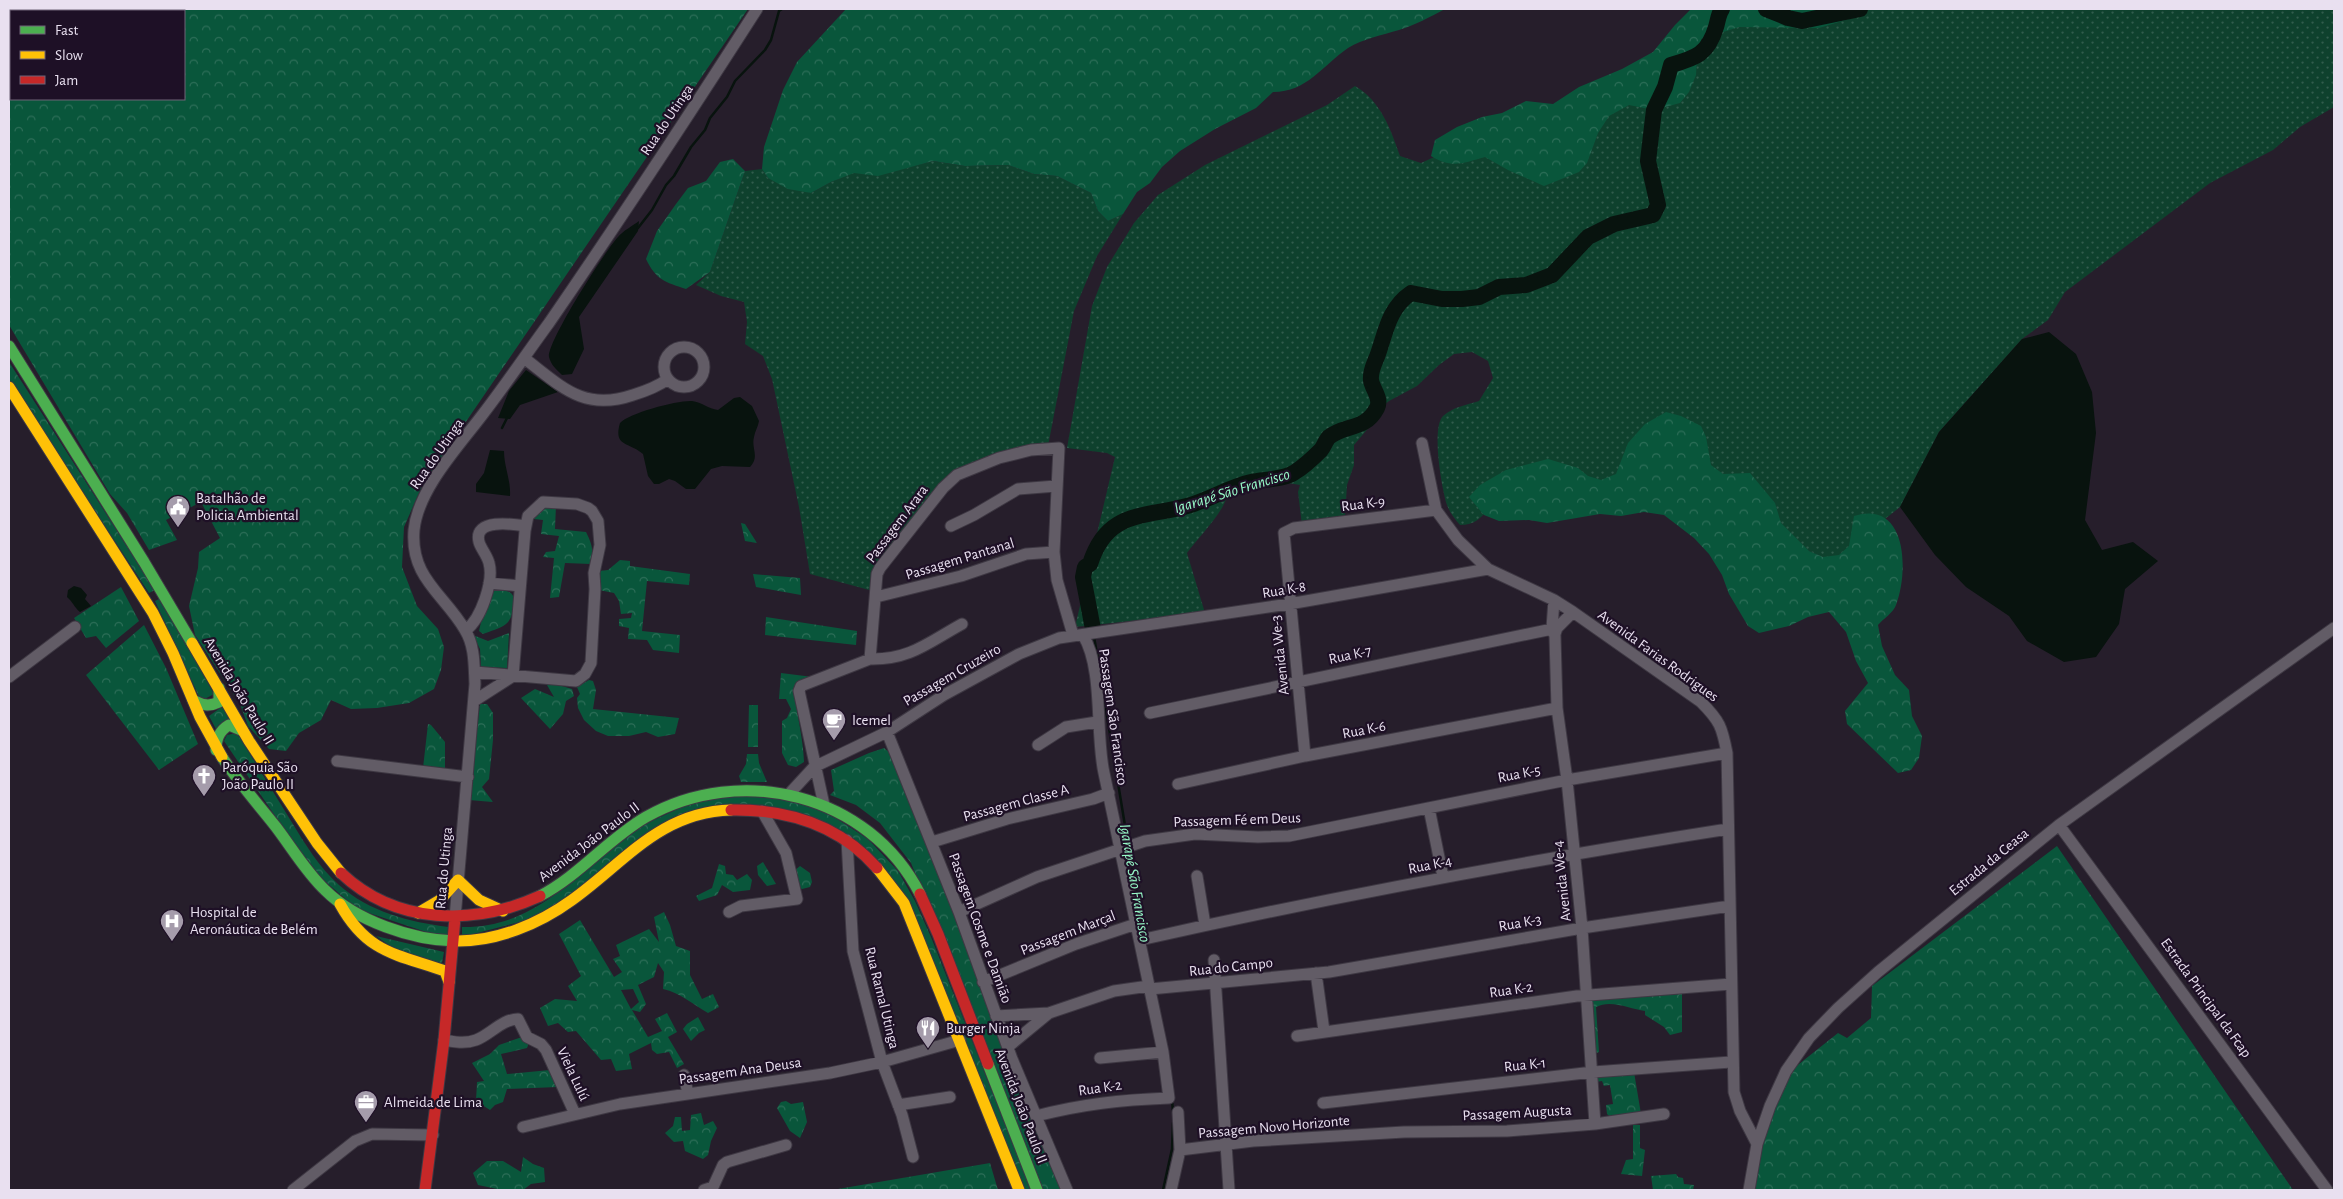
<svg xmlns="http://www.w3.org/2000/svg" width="2343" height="1199" viewBox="0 0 2343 1199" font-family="'Alegreya Sans',sans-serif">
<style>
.grass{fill:url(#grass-dots)}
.forest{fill:url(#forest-crowns);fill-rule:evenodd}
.water{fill:#08130e}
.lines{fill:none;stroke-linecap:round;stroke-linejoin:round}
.stream{stroke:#08130e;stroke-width:2.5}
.river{stroke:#08130e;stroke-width:16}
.street-casing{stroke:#3e3843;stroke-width:13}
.fast-casing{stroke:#3e3843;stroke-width:13}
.slow-casing{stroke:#3e3843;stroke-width:13}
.jam-casing{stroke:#3e3843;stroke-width:13}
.street{stroke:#625c66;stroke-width:11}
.fast{stroke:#4caf50;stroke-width:11}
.slow{stroke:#ffc107;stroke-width:11}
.jam{stroke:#c62828;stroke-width:11}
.labels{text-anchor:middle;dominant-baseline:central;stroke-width:4.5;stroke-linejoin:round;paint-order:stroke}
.street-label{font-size:15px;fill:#e9e0f0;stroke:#1e1026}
.poi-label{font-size:15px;fill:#e9e0f0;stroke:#1e1026;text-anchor:start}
.water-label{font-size:16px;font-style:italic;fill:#97fac8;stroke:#1e1026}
</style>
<defs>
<pattern id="grass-dots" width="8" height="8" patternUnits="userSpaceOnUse" patternTransform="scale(1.25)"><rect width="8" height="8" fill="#0e412d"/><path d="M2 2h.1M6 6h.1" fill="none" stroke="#315c4c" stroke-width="1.8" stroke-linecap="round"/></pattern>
<pattern id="forest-crowns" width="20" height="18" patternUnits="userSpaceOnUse" patternTransform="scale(1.25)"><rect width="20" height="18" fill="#09563b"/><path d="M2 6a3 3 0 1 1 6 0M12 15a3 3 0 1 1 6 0" fill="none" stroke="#2d6e58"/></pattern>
</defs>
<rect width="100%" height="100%" fill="#261e2b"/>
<path class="grass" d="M1718 9H2334V107L2300 127 2273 150 2210 183 2065 292 2048 320 2022 339 1939 432 1900 507 1885 519 1870 578 1736 519 1495 499C1484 514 1479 525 1460 525 1454 518 1450 513 1447 505 1442 490 1431 428 1443 416 1453 407 1466 405 1479 401L1493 378 1488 361 1472 352 1454 354 1439 365 1417 386 1389 401 1379 409 1376 419 1354 445V465L1347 485 1345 516 1302 525 1298 492 1300 485C1269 480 1259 479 1228 489 1229 508 1199 536 1187 553L1205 613 1075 627 1115 457 1107 453 1067 448 1092 306 1107 267 1134 223 1158 195 1205 165 1327 105 1355 86C1381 101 1391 130 1400 156L1421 163 1454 148 1569 117Z
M933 161 965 166 1008 165 1034 174 1057 176 1091 193 1098 211 1108 221 1123 214 1097 256 1074 311 1048 446 966 470 879 565 873 591 810 574 799 507 772 379 763 356 745 344 747 322 744 302 721 296 696 285 710 272 745 171 762 169 768 178 811 193 831 182 854 172 878 175Z"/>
<path class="forest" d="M9 9H748L422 486 404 527 402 567 417 606 438 629 444 647 441 670 434 689 409 703 377 708 351 709 331 700 321 720 299 733 286 751 269 749 248 726 240 704 195 635 189 606 198 568 199 552 220 538 201 502 166 520 177 540 149 550 127 513 110 494 9 325ZM11 11H184V99H11Z
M846 9H1445C1430 17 1415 25 1399 30 1382 35 1363 39 1348 48 1322 66 1307 92 1273 92L1256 108 1215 129 1180 151 1162 167 1150 183 1137 192 1123 214 1108 221 1098 211 1091 193 1057 176 1034 174 1008 165 965 166 933 161 878 176 854 173 831 182 811 193 788 189 768 178 762 169 764 147 783 90 797 62Z
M1691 9H1864L1859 16 1819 28 1739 27 1701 39V54L1697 56 1696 75 1689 92 1680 103 1654 110 1629 105 1609 116 1598 133 1587 163 1579 172 1544 186 1508 170 1485 157C1463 163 1452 169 1431 156L1435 140 1457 127 1482 117 1502 113 1526 101 1553 104 1579 87 1622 69 1653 52 1675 25Z
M733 159 745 171 710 272 686 289C665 282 656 280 646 259L657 231 676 204 688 188 706 181 720 162Z
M9 362 155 590 149 593 9 380Z
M1666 412 1681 416 1701 426 1706 437 1711 465 1723 474 1750 473 1775 503 1781 523 1809 551 1823 557 1839 555 1849 546 1854 516C1907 499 1909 571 1896 605 1894 612 1883 619 1878 625L1882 646 1895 675 1909 690 1912 716 1922 736 1919 758 1911 770 1898 773 1847 724 1845 711 1868 683 1856 661 1846 632 1829 612 1808 617 1789 626 1759 633 1748 626 1729 594 1722 575 1709 554 1694 538 1664 515 1644 512 1621 516 1600 514 1547 523 1529 520 1499 521 1484 515 1469 497 1480 485 1506 470 1548 459 1578 468 1588 476 1601 480 1616 474 1628 443 1645 424Z
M556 505 555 529 586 532C592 544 594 551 591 564L565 563 559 597 550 598 554 558 543 557 546 552 555 551 559 536 541 534 543 520 534 519V513L541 506Z
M741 523 745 524 757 543 745 541Z
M620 560 630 561V566L690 574 689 585 647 581 642 631 680 635 679 653 653 650 647 640 628 639 629 628 619 626V619L631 618 632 613 621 614 619 601 614 593 599 590V571L608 570Z
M753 574 800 578 801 595 756 587Z
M121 587 139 621 106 648 96 636 86 638 74 618Z
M493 589C498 590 505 590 509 592 519 596 513 619 506 624 500 629 490 631 483 634L479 631 484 609Z
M161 598 214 694 201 701 155 601Z
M766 617 857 631 856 645 765 635Z
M144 625 166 668 198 744 159 770 86 675Z
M509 633 507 668 481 667 480 649 473 635 488 641Z
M781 673 813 677 794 691C797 715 803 738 804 762L796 767 788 765 782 753V721L787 718 791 709 786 699H779Z
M589 680 593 681 596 690 593 709 679 718 675 734 658 737 646 732 629 736H608L596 731 584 720 578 708 577 698 580 694 577 687Z
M555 684 572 689 574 696 566 701 563 714 550 729 521 698 535 689 554 697 547 685Z
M480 704H487L493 713V740L489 779 482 787 493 802 469 800Z
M749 705H758V747H748Z
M223 706 231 719 216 729 209 716Z
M428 724 431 725 445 742V770L423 768Z
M237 733C255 762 273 792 291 821 305 844 319 867 339 885 369 912 410 922 448 927L447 939 357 909 312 870 224 741 227 735Z
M884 748 894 756 1066 1190H1043L911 863 880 823 856 805 830 795 834 791 831 770 869 753Z
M747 754H758L759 763 767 782H741L739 776 746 764Z
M768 796 822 809 868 839 898 871 915 901 931 937 1031 1190H1025L909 902 829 824 705 808 535 918 462 937V927C539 928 578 870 634 830 642 825 698 799 707 798 727 795 748 796 768 796Z
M2057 846 2293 1190H1753L1755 1166 1772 1110 1794 1068 1838 1033 1847 1038 1871 1018 1872 986Z
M763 862 776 884 767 886 758 875 757 866Z
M719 864 725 866 726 874 733 875 737 880 747 874 752 880 750 890 733 892 722 885 717 895 699 901 696 896 712 888Z
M800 866 810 873 812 882 810 887 802 889 796 886 794 871Z
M664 912 670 925 676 946 690 951V975L702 999 713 994 719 1007 708 1013C692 1004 681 993 663 989L664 972 658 963 654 977 638 985 646 1004 640 1012 632 1010 648 1037 662 1031 655 1019 667 1013 677 1032 668 1037 684 1064 677 1068 669 1052 657 1054 652 1050 651 1043 629 1054 632 1069 616 1071 611 1059 601 1060 576 1031 568 1032 558 1023 548 1026 540 1008 555 999 577 1001 568 986 581 976 559 934 580 920 614 977 622 972 613 959 620 956 616 945 649 929 659 942 654 917ZM633 989 639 1002 631 1009 621 990Z
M376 936 444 952 442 963 403 955Z
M1682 990V1032L1670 1035 1664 1027 1645 1015V1011C1630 1009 1611 999 1596 1007L1599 1052 1594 1054 1591 1000Z
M698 1017 705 1030 699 1033 691 1041 683 1029 687 1024Z
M522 1037 529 1043 527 1048 501 1054 507 1074 550 1070 558 1087 507 1089 503 1102 495 1105 490 1110 476 1101 477 1082 484 1081 472 1063 490 1054 499 1045Z
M1634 1072 1641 1114 1615 1121 1607 1114 1606 1105 1613 1104 1610 1085 1604 1086 1602 1081 1596 1082V1074Z
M786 1101 791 1104 803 1102 807 1122 800 1138 790 1131 777 1108 781 1102Z
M701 1113 704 1125 713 1121 717 1128 711 1141 708 1155 703 1159 685 1151 683 1141 674 1142 665 1133 673 1126 675 1117H681L682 1131 690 1130 691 1115Z
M1633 1125H1640V1148L1645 1150 1642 1176 1621 1174 1626 1160 1633 1159Z
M523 1157 533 1164 544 1168 545 1182 531 1184 523 1190H502L478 1185 473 1173 487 1161H503L521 1172Z
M990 1163 998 1190H832Z
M1676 1174 1678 1177 1683 1178 1684 1184 1694 1185 1693 1190H1653L1651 1176Z"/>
<path class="water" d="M639 221 638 231 579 317 584 349 572 374 562 375C556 369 551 365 549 357 547 342 605 251 618 237 623 231 632 226 639 221Z
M2049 332 2076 354 2092 392 2096 433 2085 520 2102 550 2133 542 2158 561 2125 589 2119 624 2096 657 2064 662 2027 641 2009 616 1966 587 1935 555 1900 507 1939 432 2022 339Z
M526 370 558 392 520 405 510 419 498 418 509 391Z
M740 397 752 406 759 421C758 427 755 431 754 437 751 449 760 456 750 467L722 466 711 469 695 489H686L675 481 669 479 659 484H654L648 476 643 454C629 442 613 447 620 423 629 413 678 400 692 401 702 402 708 409 718 410L734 398Z
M490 450 504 451C504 467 511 480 510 496L476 492V484L484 473Z
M74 586 81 588 87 595 85 599 91 606 80 612C74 607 73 602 67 597L68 590Z"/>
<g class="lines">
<path class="stream" d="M638 228 652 210 666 185 674 176 691 147 705 130 710 118 727 97 735 81 765 50 771 40 779 11 782 9
M502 428 507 418
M1094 637 1098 659
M1101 679 1128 844
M1129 849 1143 930
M1172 1100 1173 1112
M1163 1190 1172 1149 1173 1123"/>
<path class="river" d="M1766 9 1788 18 1802 21 1860 9
M1093 629 1083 577 1085 567 1090 564C1107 510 1143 518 1187 506 1209 500 1229 487 1251 482 1264 479 1284 480 1295 472 1305 466 1313 458 1321 450 1324 446 1326 440 1329 437 1345 424 1365 431 1377 408 1382 398 1372 389 1371 380 1370 370 1375 363 1378 354 1386 331 1389 308 1411 293L1442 299H1462L1479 297 1499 287 1526 285 1552 275 1588 237 1614 224 1653 215 1658 205 1648 161 1654 110 1665 87 1671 65C1696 58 1708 54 1716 27 1718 21 1718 15 1722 9"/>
<g class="street-casing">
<path id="street" d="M664 367a20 20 0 1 1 40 0a20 20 0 1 1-40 0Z
M524 358C561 386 583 412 633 395 646 391 657 387 668 379
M1422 443 1436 510 1458 540 1488 569 1554 600 1573 612 1701 702C1720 721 1722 727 1727 753L1734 1092 1740 1111 1757 1144
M951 526 974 515 1018 489 1056 486
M489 583 520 586
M876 597 961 576 1026 554 1054 552
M1554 600 1552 628 1555 636 1557 708 1567 780 1582 928 1595 1124
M466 630C481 619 494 581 489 563 487 555 481 549 479 542 473 518 513 524 526 526
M1555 634 1557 628 1573 612
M870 659C910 660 929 642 962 624
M9 677 75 627
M474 701 513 676 525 531 528 516 543 502 577 504 588 508 592 511 598 521 600 545 594 573 595 589 591 663 585 674 576 681 475 672
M1150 713 1557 628
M887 732 959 912 1012 1059 1067 1190
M1038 745 1066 727 1097 722
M1305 756 1284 533 1294 528 1436 510
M337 761 468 777
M1178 784 1305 756 1557 708
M790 793 814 767 887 732 944 695 1019 654 1059 638 1289 604 1488 569
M824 805 799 691 801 686 870 659 877 574 880 568 943 488 957 475 999 458 1031 450 1059 448 1054 552 1057 580 1073 635
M1429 808 1443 877
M2059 825 2327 1190
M847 840 853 951 882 1062 902 1115 913 1157
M932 842 1007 819 1093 799 1109 793
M1197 876 1205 925
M729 912 741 906 797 899 786 853 762 811
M959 912 1037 877 1145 841 1195 834 1258 837 1289 836 1567 780 1727 753
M455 918 475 684C474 666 475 646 465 630 444 594 410 578 414 530 418 489 459 446 483 414 506 384 527 353 549 323 620 220 689 115 757 9
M1140 940C1335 896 1531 860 1728 829
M1214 960 1229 1190
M1316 973 1324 1031
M983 982 1076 944 1136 924
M1150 989 1329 972 1582 928 1730 906
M996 1016 1049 1013 1114 991 1149 986
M1297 1036 1577 996 1731 984
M444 1040C454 1042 465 1044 476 1040 490 1035 502 1019 518 1019L527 1037 541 1044 546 1050 575 1114
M1009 1046 1049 1013
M1100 1058 1163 1052
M684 1075 688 1094
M1323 1103 1593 1072 1731 1062
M898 1105 950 1097
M1036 1116C1083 1104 1120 1100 1169 1098L1163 1052C1143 959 1124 866 1104 773 1095 733 1104 670 1083 635
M523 1127 620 1104 830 1073 882 1062 960 1040
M1180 1150 1253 1141 1404 1132 1507 1131 1595 1124 1664 1114
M293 1190 355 1141 372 1134 433 1135
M704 1190 713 1187 723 1165 727 1162 786 1145
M1171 1190 1180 1150 1178 1112
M1749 1190 1757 1144 1770 1106 1786 1071 1809 1038 1838 1008 1878 972 2059 825 2334 628"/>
</g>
<g class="fast-casing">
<path id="fast" d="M9 346 144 562 192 643
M193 700C202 705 209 707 219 702V688
M216 750C216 739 219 731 229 725L243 731
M222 757C238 782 258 804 276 827 292 848 306 872 325 890 356 921 412 940 455 941
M540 896C580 875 608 839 646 817 741 763 869 794 920 894
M988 1064 1037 1190"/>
</g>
<g class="slow-casing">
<path id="slow" d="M9 387 153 613 173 653 200 717 222 757
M192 643 249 741 317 843 341 873
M877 868 904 903 1019 1190
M340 904C367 953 396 954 445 971L449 982
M418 913 440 900 458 880 479 900 503 911
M455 941C496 942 539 924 572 900 625 862 660 812 731 810"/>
</g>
<g class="jam-casing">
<path id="jam" d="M731 810C787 809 839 825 877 868
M341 873C396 925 474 926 540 896
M920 894 938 934 988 1064
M425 1190 444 1040 455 918"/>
</g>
<use href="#street" class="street"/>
<use href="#fast" class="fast"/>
<use href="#slow" class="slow"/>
<use href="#jam" class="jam"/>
</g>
<defs>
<g id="civic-pin" transform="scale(1.25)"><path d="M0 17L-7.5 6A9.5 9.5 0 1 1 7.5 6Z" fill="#a59cab" stroke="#1e1026"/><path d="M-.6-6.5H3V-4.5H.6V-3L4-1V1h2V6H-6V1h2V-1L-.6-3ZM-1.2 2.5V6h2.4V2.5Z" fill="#fff"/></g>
<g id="cafe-pin" transform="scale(1.25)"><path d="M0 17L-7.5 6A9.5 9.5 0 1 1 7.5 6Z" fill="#a59cab" stroke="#1e1026"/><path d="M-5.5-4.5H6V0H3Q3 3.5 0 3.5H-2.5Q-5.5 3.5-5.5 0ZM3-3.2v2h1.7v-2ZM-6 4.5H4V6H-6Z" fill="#fff"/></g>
<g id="church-pin" transform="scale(1.25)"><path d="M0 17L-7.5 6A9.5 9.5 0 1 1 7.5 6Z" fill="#a59cab" stroke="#1e1026"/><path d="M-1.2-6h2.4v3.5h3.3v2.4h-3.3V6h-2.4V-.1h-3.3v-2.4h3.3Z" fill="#fff"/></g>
<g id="hospital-pin" transform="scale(1.25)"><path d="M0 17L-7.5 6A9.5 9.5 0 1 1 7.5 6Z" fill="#a59cab" stroke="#1e1026"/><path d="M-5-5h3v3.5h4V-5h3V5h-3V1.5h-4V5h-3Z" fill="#fff"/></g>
<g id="restaurant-pin" transform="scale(1.25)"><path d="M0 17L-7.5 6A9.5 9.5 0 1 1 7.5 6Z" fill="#a59cab" stroke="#1e1026"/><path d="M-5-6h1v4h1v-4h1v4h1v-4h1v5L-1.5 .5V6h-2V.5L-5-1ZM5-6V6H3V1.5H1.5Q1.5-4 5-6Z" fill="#fff"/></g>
<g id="office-pin" transform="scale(1.25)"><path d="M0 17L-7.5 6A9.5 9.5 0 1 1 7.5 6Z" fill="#a59cab" stroke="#1e1026"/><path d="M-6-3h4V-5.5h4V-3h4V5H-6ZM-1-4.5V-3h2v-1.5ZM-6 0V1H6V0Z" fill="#fff"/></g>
</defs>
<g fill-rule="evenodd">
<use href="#civic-pin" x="178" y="507"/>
<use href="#cafe-pin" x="834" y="720"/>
<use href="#church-pin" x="204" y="776"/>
<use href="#hospital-pin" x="172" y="921"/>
<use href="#restaurant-pin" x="928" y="1028"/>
<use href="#office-pin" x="366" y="1102"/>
</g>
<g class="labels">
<g class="street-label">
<text transform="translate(667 120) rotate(-56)">Rua do Utinga</text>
<text transform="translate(437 454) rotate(-55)">Rua do Utinga</text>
<text transform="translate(1363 504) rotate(-7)">Rua K-9</text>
<text transform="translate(897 524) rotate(-53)">Passagem Arara</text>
<text transform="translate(960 559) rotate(-17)">Passagem Pantanal</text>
<text transform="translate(1284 590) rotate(-9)">Rua K-8</text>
<text transform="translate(1280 655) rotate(-96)">Avenida We-3</text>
<text transform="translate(1350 655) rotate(-12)">Rua K-7</text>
<text transform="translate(1658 656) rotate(36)">Avenida Farias Rodrigues</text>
<text transform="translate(952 675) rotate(-30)">Passagem Cruzeiro</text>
<text transform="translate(239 691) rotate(59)">Avenida João Paulo II</text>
<text transform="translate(1113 717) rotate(82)">Passagem São Francisco</text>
<text transform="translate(1364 730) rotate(-11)">Rua K-6</text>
<text transform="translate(1519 774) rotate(-11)">Rua K-5</text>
<text transform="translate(1016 803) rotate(-15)">Passagem Classe A</text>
<text transform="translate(1237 820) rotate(-2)">Passagem Fé em Deus</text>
<text transform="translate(589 842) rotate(-37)">Avenida João Paulo II</text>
<text transform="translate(1989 862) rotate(-39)">Estrada da Ceasa</text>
<text transform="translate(1430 865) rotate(-11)">Rua K-4</text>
<text transform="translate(444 868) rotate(-85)">Rua do Utinga</text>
<text transform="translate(1562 881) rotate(-96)">Avenida We-4</text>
<text transform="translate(1520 923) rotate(-10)">Rua K-3</text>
<text transform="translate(980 928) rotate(70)">Passagem Cosme e Damião</text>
<text transform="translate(1068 933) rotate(-21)">Passagem Marçal</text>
<text transform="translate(1231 967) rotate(-6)">Rua do Campo</text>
<text transform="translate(1511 990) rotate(-8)">Rua K-2</text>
<text transform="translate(882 998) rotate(76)">Rua Ramal Utinga</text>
<text transform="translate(2206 998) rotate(54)">Estrada Principal da Fcap</text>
<text transform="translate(1525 1065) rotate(-6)">Rua K-1</text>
<text transform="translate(740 1071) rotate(-8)">Passagem Ana Deusa</text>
<text transform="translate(573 1074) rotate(65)">Viela Lulú</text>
<text transform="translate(1100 1088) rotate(-8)">Rua K-2</text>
<text transform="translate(1021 1106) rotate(69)">Avenida João Paulo II</text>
<text transform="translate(1517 1113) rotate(-3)">Passagem Augusta</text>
<text transform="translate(1274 1127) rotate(-5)">Passagem Novo Horizonte</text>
</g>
<g class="poi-label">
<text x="196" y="498">Batalhão de<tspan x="196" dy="17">Policia Ambiental</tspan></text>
<text x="852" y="720">Icemel</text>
<text x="222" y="767">Paróquia São<tspan x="222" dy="17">João Paulo II</tspan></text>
<text x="190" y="912">Hospital de<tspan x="190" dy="17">Aeronáutica de Belém</tspan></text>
<text x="946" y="1028">Burger Ninja</text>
<text x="384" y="1102">Almeida de Lima</text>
</g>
<g class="water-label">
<text transform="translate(1232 491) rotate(-17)">Igarapé São Francisco</text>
<text transform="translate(1135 883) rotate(80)">Igarapé São Francisco</text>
</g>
</g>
<rect width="2343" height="1199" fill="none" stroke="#e9e0f0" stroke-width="20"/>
<rect x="10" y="10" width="175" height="90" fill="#1e1026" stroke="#6f6377"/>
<rect x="20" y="26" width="25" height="8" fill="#4caf50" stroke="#6f6377"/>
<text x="55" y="35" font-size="15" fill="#e9e0f0">Fast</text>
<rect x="20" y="51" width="25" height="8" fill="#ffc107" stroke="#6f6377"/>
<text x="55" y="60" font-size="15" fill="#e9e0f0">Slow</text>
<rect x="20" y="76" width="25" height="8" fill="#c62828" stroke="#6f6377"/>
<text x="55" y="85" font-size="15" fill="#e9e0f0">Jam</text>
</svg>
